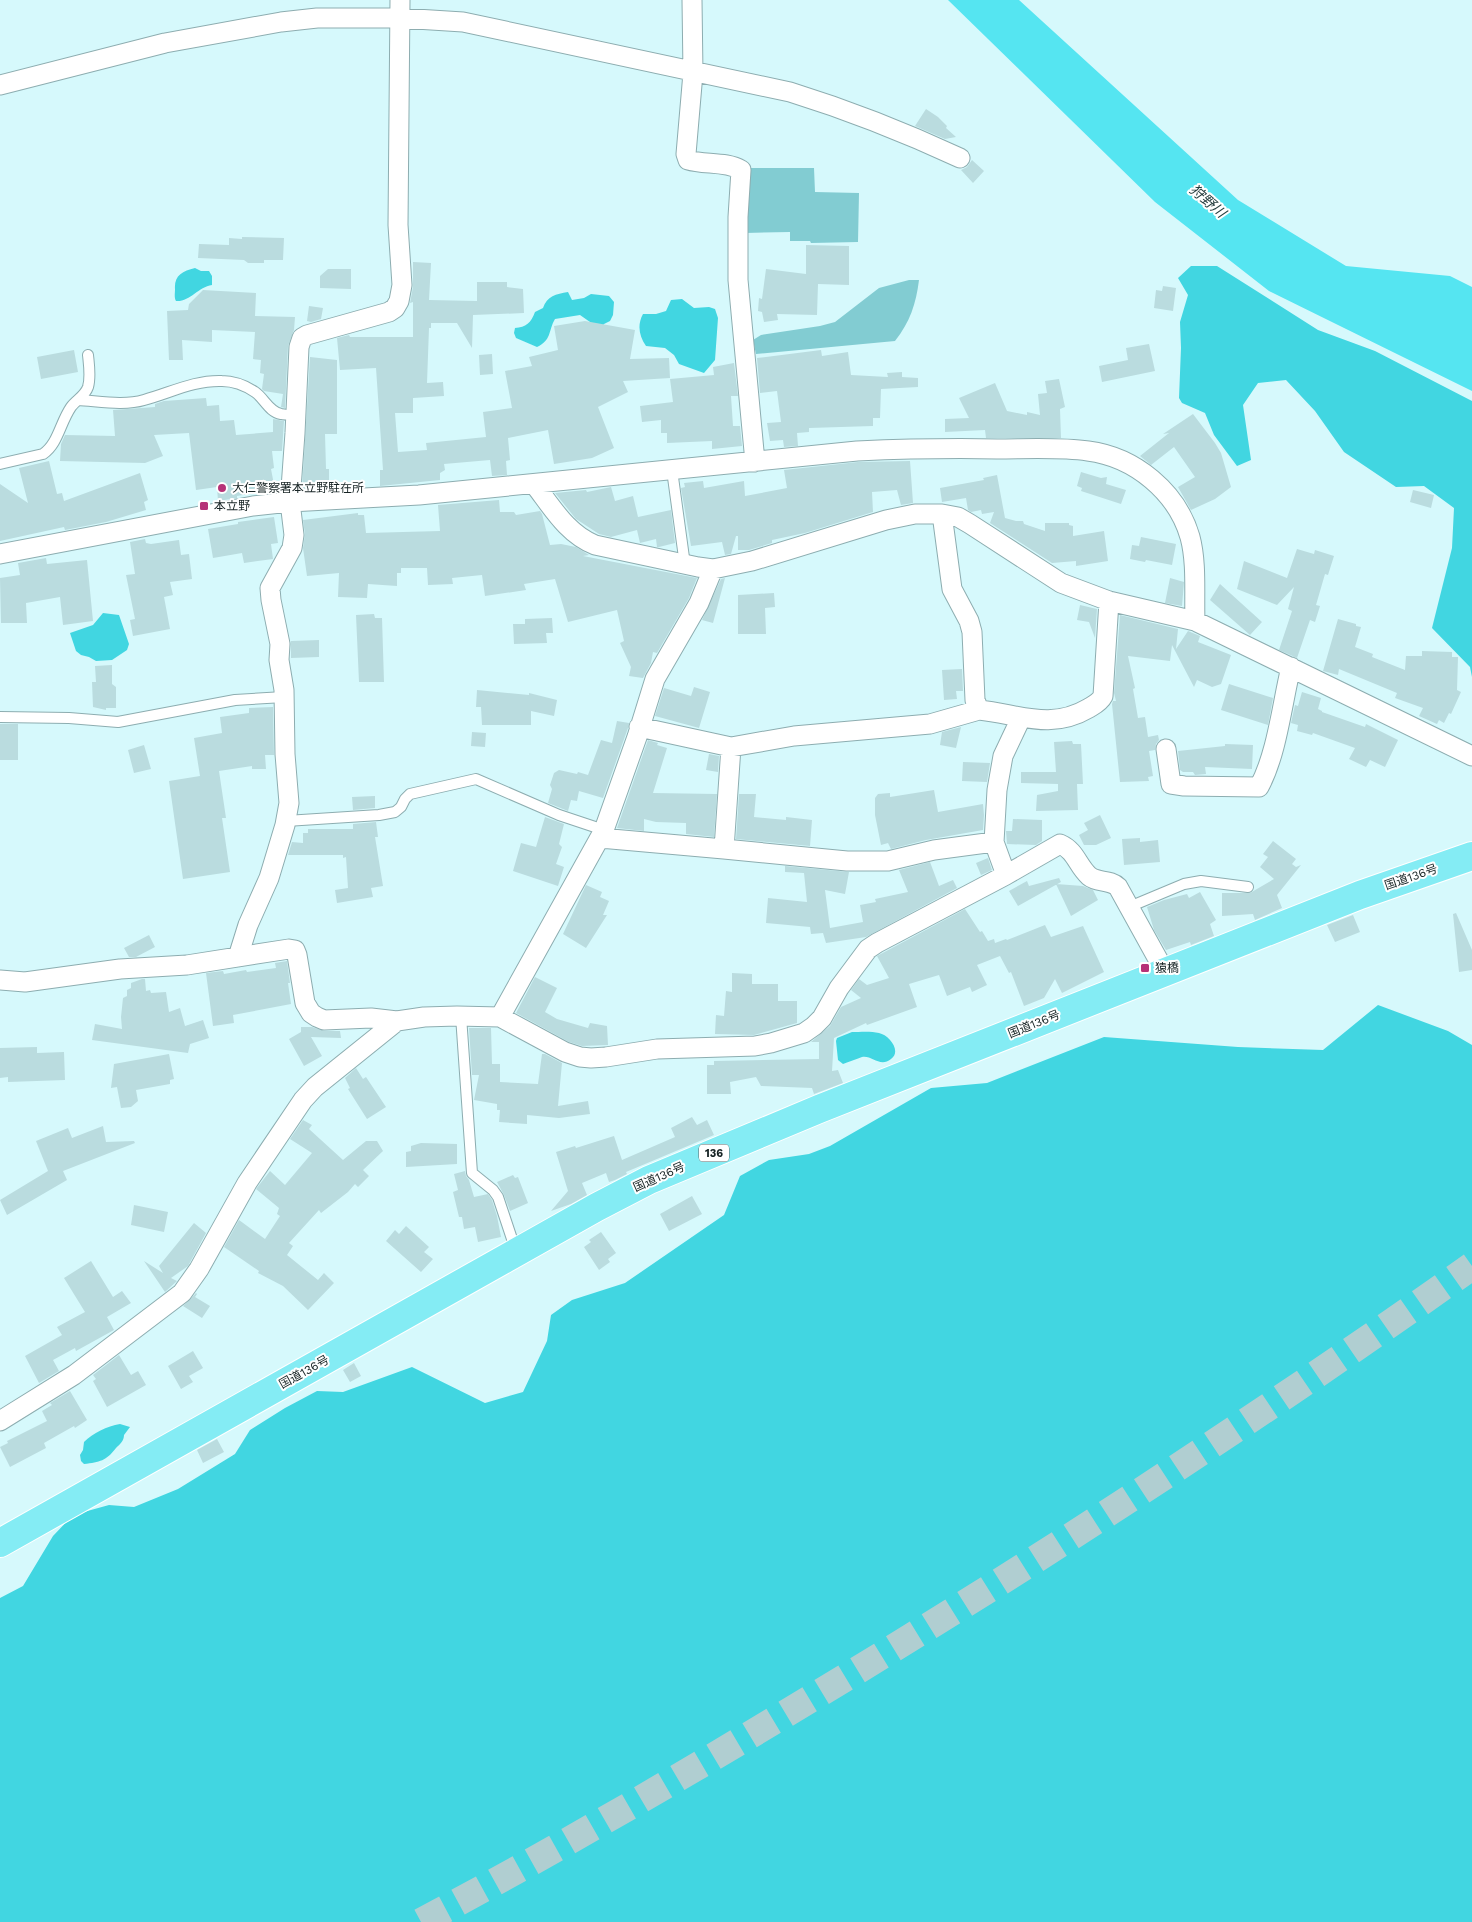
<svg xmlns="http://www.w3.org/2000/svg" width="1472" height="1922" viewBox="0 0 1472 1922" font-family="'Work Sans','Noto Sans JP',sans-serif">
<style>
.green{fill:#82ccd2}
.forest{fill:#41d6e1}
.water{fill:#55e5f1}
.building{fill:#badcdf}
.lines{fill:none;stroke-linecap:round;stroke-linejoin:round}
.motorway-tunnel{stroke:#b0ced1;stroke-width:28;stroke-dasharray:28 14;stroke-linecap:butt}
.service-casing{stroke:#8dadb0;stroke-width:12}
.minor-casing{stroke:#8dadb0;stroke-width:21}
.trunk-casing{stroke:#fff;stroke-width:30}
.service{stroke:#fff;stroke-width:10}
.minor{stroke:#fff;stroke-width:19}
.trunk{stroke:#84ecf4;stroke-width:28}
.poi-dot{fill:#b63277;stroke:#fff;stroke-width:2}
.labels{text-anchor:middle;dominant-baseline:central;stroke-width:4;stroke-linejoin:round;paint-order:stroke}
.shield{fill:#fff;stroke:#5c6566;stroke-width:1}
.shield-label{font-size:11px;font-weight:bold;fill:#162324}
.poi-label{font-size:12px;fill:#162324;stroke:#fff;text-anchor:start}
.street-label{font-size:12px;fill:#162324;stroke:#fff}
.water-label{font-size:14px;font-style:italic;fill:#243c3e;stroke:#fff}
</style>
<rect width="100%" height="100%" fill="#d6f9fc"/>
<path class="green" d="M745 168H814L815 192 859 193 858 242 811 243 810 241H790V232L745 233Z
M909 280H919C916 304 910 322 895 341L756 354 753 340 761 335 820 326 835 322 879 288Z"/>
<path class="forest" d="M1191 266H1217L1318 330 1375 351 1472 401V677L1470 667 1432 628 1452 548 1454 508 1424 486 1396 487 1344 452 1315 411 1286 380 1258 383 1243 405 1251 460 1237 466 1214 435 1205 413 1182 403 1179 398 1181 348 1180 322 1188 295 1178 278Z
M195 268 201 271H209L212 276V285C198 287 190 302 176 301 174 297 175 294 175 289 174 276 182 271 195 268Z
M568 292 572 300 584 298 591 294 609 296 614 302 613 315 610 321 604 324 600 329 580 315 555 319C548 331 552 340 537 347L516 338 514 333 515 328C526 327 531 323 535 312L543 308C547 296 556 294 568 292Z
M682 299 694 308 709 307 715 309 718 318 715 360 704 373 679 364 674 355 665 348 646 346C639 336 637 325 643 314H656L666 311 671 300Z
M103 613 119 615 129 644 127 650 112 660 96 661 89 657 81 655 76 651 70 633 93 625Z
M1378 1005 1448 1031 1472 1045V1922H0V1598L23 1586 53 1536 73 1515 109 1505 134 1507 178 1489 235 1454 250 1430 285 1408 317 1391 343 1392 412 1367 485 1403 523 1392 547 1341 551 1315 572 1300 625 1283 724 1215 740 1176 769 1160 809 1154 830 1146 931 1088 987 1083 1104 1037 1238 1047 1323 1050Z
M852 1032C860 1032 871 1031 879 1033 889 1035 902 1051 891 1059 880 1068 872 1055 862 1057 856 1059 849 1062 843 1064L838 1060 836 1041 837 1038Z
M120 1424 130 1427 124 1435C124 1441 120 1444 116 1448 106 1461 100 1462 84 1464L81 1461 80 1455 83 1450 84 1442C93 1433 107 1426 120 1424Z"/>
<path class="water" d="M948 0H1019L1238 200 1346 266 1450 276 1472 287V391L1269 291 1155 202Z"/>
<path class="building" d="M926 109 938 117 947 126 946 128 956 137 945 139 915 126Z
M972 160 984 171 973 183 961 170 967 167Z
M242 237 284 238 283 260H264V263H248L244 260 198 258 199 244 229 245V238L242 239Z
M806 245 849 246V285L818 284 817 315 777 314 778 320 764 322 762 312 758 311 759 298 762 299 766 269 806 274Z
M413 262 431 263 429 300 477 301V282H507V287L523 289 524 313 473 315 472 348 457 323H431V328H429L427 383 443 382 444 396 413 398V413H395L398 452 427 450 426 443 486 437 483 412 512 408 505 371 532 366 529 357 558 350 554 326 585 321 635 330 630 359 669 358 670 378 623 381 628 392 598 407 614 448 592 458 554 464 548 430 508 438 510 460 506 461 507 475 492 476 490 460 444 464 445 470 440 473V480L380 486V470H383L376 368 340 370 337 338 349 335 350 337H413V302L410 303 413 287Z
M328 269H351V289L320 288V276Z
M1163 286 1176 288 1173 311 1154 308 1156 290 1162 291Z
M203 290 256 293 255 316 295 317 294 330 288 346 285 408 281 407 283 394 264 391 262 389 264 374 260 373 261 360 253 359 255 332 212 330V342L182 340 183 360H169L167 311 188 310 189 304Z
M309 306 323 308 321 319 311 322 307 321Z
M1149 344 1155 371 1102 382 1099 366 1128 360 1126 348Z
M74 350 78 372 41 379 37 357Z
M821 350 822 356 848 352 851 375 888 377 887 373 902 372V377L918 378V387L881 389 880 418H873V426L809 428V432L797 433 798 446 784 447 783 440 770 441 767 423 781 422 777 391 760 393 757 358Z
M492 354 493 374 480 375 479 355Z
M310 357 337 360V434H325L326 469H329V481L322 482V488L302 489Z
M734 363 738 396H731L733 426H740L742 446 712 449V441L667 443V433H661V420L642 422 640 406 673 402 670 379 714 375 713 367Z
M1059 379 1065 407 1060 409 1061 438H986L985 430 945 432V419L969 418 959 398 995 383 1007 411 1027 415V412L1040 415 1038 394 1047 393 1045 381Z
M206 398 207 406 219 405 220 421 234 420 236 435 273 432V419L284 421 282 451H272L274 468 271 469 275 490 237 496V498L218 501 217 487 196 490 189 433 154 435 163 456 145 463 60 461 61 444 65 435 115 436 113 410 155 407V404L164 401Z
M1193 414 1215 443 1221 453 1231 487 1215 499 1191 510 1178 487 1195 477 1174 447 1151 465 1140 456 1169 433 1163 434Z
M49 461 57 494 62 493 64 501 140 473 148 500 144 502 146 510 106 522 65 530 64 527 0 541V484L28 503 19 468Z
M910 461 913 503 901 505 897 490 872 492 873 512 805 533 772 540V543L749 550H738V536H736L731 554 725 555 722 542 691 546 681 488 685 487 684 483 703 481 704 488 744 481 745 496 787 488 784 470 858 462Z
M1081 472 1101 478 1107 477 1106 484 1126 490 1121 504 1081 491 1082 488 1077 486Z
M997 475 1005 518 1016 521H1023L1024 524 1045 531V523H1069V525L1073 526V536L1104 531 1108 561 1076 566V561L1052 563 990 523 994 512 982 514 981 510 971 512 968 510 966 498 942 502 940 488 984 480 983 478Z
M611 487 615 501 633 496 638 517 671 510 675 543 659 547H657L656 539 640 543 637 530 611 537 599 534 576 519 555 493 586 490 587 492Z
M1413 490 1434 495 1431 508 1410 502Z
M499 500 500 512H514L516 515 540 511 542 514 550 545 561 544 576 547 589 555 583 556 697 578 689 598 657 653 653 652 651 663 643 678 629 676 631 667 620 643 624 641 617 610 568 622 555 579 524 584 526 590 485 596 482 575 452 578 453 584 428 585 427 568H401V573H397V586L368 584 367 598 338 597 339 573 307 576 303 548 305 534 303 520 358 513V515H364L366 533 440 531 438 505Z
M274 517 278 543 271 544 273 559 244 563 242 553 213 558 208 529 238 524V522Z
M1141 537 1176 544 1172 565 1146 560 1145 562 1130 559 1132 545 1139 546Z
M145 539 146 543 151 544 179 540 181 555 189 554 192 579 170 582 173 595 164 597 170 629 133 636 130 620 135 619 126 575 135 574 130 542Z
M1297 549 1314 554 1315 550 1334 556 1328 575 1325 574 1316 605 1320 606 1315 622 1310 620 1297 658 1279 650 1292 611 1288 609 1294 587 1277 605 1237 589 1244 561 1287 578Z
M46 558 47 564 87 560 93 621 63 625 60 597 26 603 27 623H1L0 578 20 575 18 563Z
M725 578 713 623 702 620 721 579Z
M1170 578 1184 582 1182 606 1165 603Z
M1220 584 1262 622 1250 635 1210 600Z
M774 593 775 607 765 608 766 634H738V595Z
M1080 605 1097 609 1095 638 1089 622 1077 620Z
M374 614 375 618H382L384 682H359L356 615Z
M1120 615 1178 629 1176 649 1188 631 1200 636 1198 642 1231 655 1221 684 1212 687 1197 680 1194 687 1172 645 1170 661 1128 656 1135 688 1133 689 1138 718 1145 717 1148 737 1158 735 1159 740 1156 744 1155 750 1149 751 1153 776 1148 777 1149 781 1120 782 1112 704 1113 701H1116L1114 693Z
M552 618 553 633H546L547 643 514 644 513 624H525V619Z
M1338 619 1356 624V626L1361 627 1355 647 1373 654 1372 657 1405 670 1406 656H1422V651L1452 652V657H1458L1457 690 1461 692 1451 714 1449 713 1444 723 1439 720 1437 724 1419 716 1423 708 1395 698 1397 693 1339 669 1338 675 1323 671Z
M319 640V657L291 658V641Z
M112 665V684L116 687V708H106V710L93 707 92 682H96L95 666Z
M962 669 963 691H956L957 699 944 700 942 670Z
M1229 684 1273 698 1268 725 1221 710Z
M694 687 710 692 699 728 655 716 664 688 691 696Z
M477 690 529 695V693L557 700 554 716 531 711V725H482L481 707H476Z
M1302 692 1321 698 1318 709 1322 711V712L1365 727 1366 724 1398 740 1385 767 1370 760 1366 767 1349 759 1355 748 1313 733 1312 735 1297 731 1298 725 1291 723 1295 705 1298 706Z
M273 707 274 755H265L266 769H252V766L219 771 226 818H222L230 872 183 879 169 781 200 776 194 738 222 733 220 717 249 713V708Z
M617 721 629 723 628 728 603 798 579 791 577 801 571 800 568 811 548 803 552 789 550 785 554 773 559 770 577 774 578 772 588 775 601 740 612 743Z
M0 724H18V760H0Z
M961 727 956 748 940 745 942 732Z
M472 732 486 733 485 747 471 746Z
M648 740 658 743 657 745 667 748 653 793 717 794 714 837 686 834V823L656 822 644 819V831L617 828Z
M1072 741 1073 744H1081L1083 784H1077L1078 810 1036 811 1037 795 1058 791V784L1021 783V772H1056L1054 742Z
M1225 744 1253 745 1252 769 1205 767 1206 774 1195 775 1193 772H1183L1180 770 1178 751 1225 746Z
M144 745 151 769 134 773 128 750Z
M709 754 719 756 718 772 706 770Z
M963 762 990 763 987 782 962 781Z
M934 790 938 812 983 804 984 815 983 830 926 840 891 849 888 843 881 845 875 815V798L878 794 890 793V797Z
M739 794H756L754 817 786 820V817L812 820 810 846 736 839Z
M375 796V808L353 810 352 797Z
M1100 815 1111 838 1096 845H1084L1079 835 1088 830 1084 823Z
M545 817 564 824 559 844 562 847 556 864 564 867 558 886 513 871 521 843 536 847Z
M1013 819 1042 820V841L1036 845 1007 844 1006 831H1012Z
M376 822 378 837H375L383 886 371 888 373 897 337 903 335 890 348 888 346 857 343 858V855H288L292 842 303 843V833H308V829H353V824Z
M1140 838V842L1158 840 1160 862 1124 865 1122 839Z
M1273 841 1296 859 1292 864 1296 867 1301 865 1277 895 1282 908 1255 920 1253 914 1222 916V893H1250L1274 879 1260 867 1268 857 1263 854Z
M988 858 992 870 981 875 976 863Z
M930 862 939 886 953 880 957 888 866 937 826 943 823 933 811 934 810 927 766 923 768 898 807 902 804 873 785 872V866L849 872 845 894 825 890 830 928 863 922 860 905 876 902 875 899 908 892 899 870Z
M1059 878 1061 882 1018 906 1009 891 1027 881 1029 886Z
M1056 884 1083 886 1093 890 1098 900 1071 916Z
M586 885 602 892 600 897 609 901 603 915H607L586 948 563 934Z
M1200 892 1216 920 1210 924 1214 936 1191 945 1190 942 1166 950 1154 930 1147 907 1164 900 1187 894 1189 898Z
M965 909 980 932 982 931 988 941 994 939 995 943 1006 939 1007 940 1045 925 1051 937 1083 926 1104 972 1062 993 1055 979 1044 998 1024 1006 1011 972 1009 973 1000 956 977 965 987 985 972 992 970 987 947 996 939 975 909 984 917 1007 867 1025 866 1023 834 1038 832 1071 838 1070 843 1083 814 1094 812 1088 761 1086 756 1077 730 1082 731 1094H707V1065H714V1061L819 1059V1042H811L830 1026 841 1007 861 998 851 990 859 979 867 985 889 978 877 956Z
M1456 913 1472 950V970L1459 972 1453 914Z
M1353 915 1360 932 1335 942 1327 925Z
M149 935 155 947 136 957H129L124 948Z
M287 961 290 983H288L291 1004 233 1015 234 1023 213 1026 206 973 223 971 224 974 246 970 247 972 276 968 275 963Z
M732 973 752 974V984H778V1001H797V1023L754 1035 715 1034 716 1015 724 1016 726 991 732 992Z
M535 977 557 988 545 1012 557 1019 588 1028 590 1023 607 1026 608 1045 582 1046 569 1042 516 1013Z
M142 979H145L146 991 150 990 151 993 166 992 169 1012 180 1008 185 1026 203 1020 209 1038 190 1044 188 1053 92 1040 95 1024 122 1029 121 1017 123 998 127 996V990L131 988V983Z
M301 1027H312L324 1031H340L341 1038 311 1037 322 1056 304 1066 289 1039 301 1032Z
M469 1028H491L492 1064H500V1082L538 1084 542 1054H545L562 1063 558 1106 588 1101 590 1114 559 1118 527 1115V1124L499 1122 500 1110H497V1104L474 1100 479 1075H472Z
M37 1047V1053L64 1052 65 1080 8 1082V1077L0 1078V1048Z
M169 1054 174 1079 170 1080V1084L136 1090 138 1101 131 1107 121 1108 117 1087 111 1088 114 1064Z
M356 1068 363 1079 366 1077 386 1107 367 1119 348 1089 350 1088 345 1078Z
M692 1117 697 1125 707 1120 714 1135 626 1172 627 1174 615 1180 609 1182 606 1173 582 1183 587 1195 571 1204 551 1211 568 1191 556 1152 575 1146 576 1148 614 1136 622 1160 675 1137 671 1128Z
M303 1120 312 1125 309 1129 343 1160 366 1141H377L383 1151 363 1170 369 1176 358 1187 355 1184 348 1192 321 1213 319 1210 289 1243 293 1246 287 1255 318 1280 324 1273 334 1283 308 1310 283 1286 258 1273 259 1271 224 1247 239 1220 265 1239 280 1216 277 1214 279 1208 256 1189 270 1171 285 1185 312 1153 290 1139Z
M103 1126 106 1142 134 1141 135 1143 63 1171 67 1180 7 1215 0 1200 48 1171 36 1141 68 1128 72 1138Z
M421 1143 457 1144V1164L406 1167V1152L411 1151V1146Z
M465 1171 466 1176 469 1180 474 1197 488 1194 492 1200 497 1216 501 1237 478 1242 475 1227 464 1229 462 1217H459L453 1192 458 1190 454 1174Z
M513 1175 515 1178 518 1177 528 1203 510 1211 504 1195 497 1182Z
M692 1196 702 1214 669 1231 660 1214Z
M134 1205 168 1212 164 1232 131 1225Z
M194 1223 206 1233 188 1266 171 1278 177 1281 165 1292 144 1261 163 1273 159 1266Z
M406 1226 429 1247 424 1252 433 1259 421 1272 386 1241 395 1230 399 1234Z
M601 1232 616 1253 608 1259 610 1262 599 1270 584 1247 591 1242 589 1240Z
M91 1261 113 1297 122 1291 131 1303 107 1317 114 1330 76 1351 75 1348 53 1360 59 1371 39 1383 25 1356 62 1335 57 1327 85 1312 64 1278Z
M196 1293 197 1294 195 1297 210 1306 202 1318 183 1306Z
M193 1351 203 1368 189 1376 193 1382 181 1389 168 1366Z
M119 1355 131 1375 138 1371 146 1385 107 1407 93 1381 96 1379 93 1375Z
M354 1363 361 1376 350 1382 343 1370Z
M70 1391 87 1420 75 1428 74 1426 44 1443 46 1448 10 1467 0 1447 8 1443 7 1441 47 1421 42 1411 52 1405 50 1403Z
M217 1439 224 1452 203 1463 197 1450Z"/>
<g class="lines">
<path class="motorway-tunnel" d="M421 1922C568 1844 711 1759 853 1673 1064 1544 1271 1409 1472 1266"/>
<g class="service-casing">
<path id="service" d="M78 400C98 401 124 406 144 400 170 393 194 380 222 381 233 381 246 386 255 392 264 398 269 412 281 414 285 415 291 415 296 415
M0 464 43 454C58 444 60 423 71 407 76 400 85 396 88 387 91 377 89 365 88 355
M672 470 685 565
M0 717 69 718 118 722 235 700 284 697
M286 821 379 815 395 812 401 807 405 799 410 794 476 779 559 815 604 830
M1129 907 1184 884 1201 881 1248 887
M461 1016 472 1173 493 1190 498 1197 516 1251"/>
</g>
<g class="minor-casing">
<path id="minor" d="M692 0 693 73 686 154 688 160C704 165 726 161 741 170L738 217V280L755 462
M0 85 165 43 281 22 317 18H400L463 22 790 92C848 110 904 132 960 158
M534 484C552 507 567 534 595 545L698 567 713 569 752 561 886 520 915 514H942L958 517 970 524 1061 583 1109 601 1195 621 1472 756
M942 514 952 589 969 621 972 632 975 700 979 710C1019 714 1050 731 1089 708 1094 705 1100 702 1103 696L1109 601
M0 554 253 506 290 502 419 495 857 451C904 449 950 448 997 449 1026 449 1060 447 1088 451 1135 457 1177 492 1190 537 1197 563 1194 594 1195 621
M639 727 731 747 794 736 930 724 979 710
M731 747 724 849 847 861H888L934 850 994 842
M1166 749 1171 784 1184 786 1259 787C1277 754 1282 704 1291 667
M600 838 724 849
M1006 875 994 842 997 790 1003 756 1021 718
M238 957 248 925 269 878 285 825 289 803 285 754 284 690 279 660 280 644 271 600 270 588 292 548 294 535 290 502 295 433 299 347 302 338 307 335 389 312 395 308 399 301 402 285 398 225 400 0
M0 980 25 982 120 969 187 965 289 949 295 950 297 955 305 1003 311 1013 317 1017 324 1020 371 1018 397 1021 424 1017 457 1016 500 1017 565 1052 580 1057 591 1058 606 1057 657 1049 755 1046 771 1043 804 1033 814 1026 822 1018 839 988 868 949 877 943 1006 875 1060 844C1076 851 1077 865 1089 876 1097 883 1110 879 1118 887L1165 972
M500 1017 604 830 637 737 655 679 699 603 713 569
M0 1421 74 1375 182 1293 199 1269 247 1183 303 1100 315 1087 397 1021"/>
</g>
<g class="trunk-casing">
<path id="trunk" d="M0 1543 597 1207 649 1180 819 1109 1360 895 1472 856"/>
</g>
<use href="#service" class="service"/>
<use href="#minor" class="minor"/>
<use href="#trunk" class="trunk"/>
</g>
<g class="poi-dot">
<circle cx="222" cy="488" r="5"/>
<rect x="199" y="501" width="10" height="10" rx="2.5"/>
<rect x="1140" y="963" width="10" height="10" rx="2.5"/>
</g>
<g class="labels">
<rect class="shield" x="699" y="1144.5" width="30" height="17" rx="4"/>
<g class="shield-label">
<text x="714" y="1153">136</text>
</g>
<g class="poi-label">
<text x="232" y="488">大仁警察署本立野駐在所</text>
<text x="214" y="506">本立野</text>
<text x="1155" y="968">猿橋</text>
</g>
<g class="street-label">
<text transform="translate(1411 877) rotate(-19)">国道136号</text>
<text transform="translate(1034 1024) rotate(-22)">国道136号</text>
<text transform="translate(659 1177) rotate(-24)">国道136号</text>
<text transform="translate(304 1372) rotate(-29)">国道136号</text>
</g>
<g class="water-label">
<text transform="translate(1208 201) rotate(41)">狩野川</text>
</g>
</g>
</svg>
